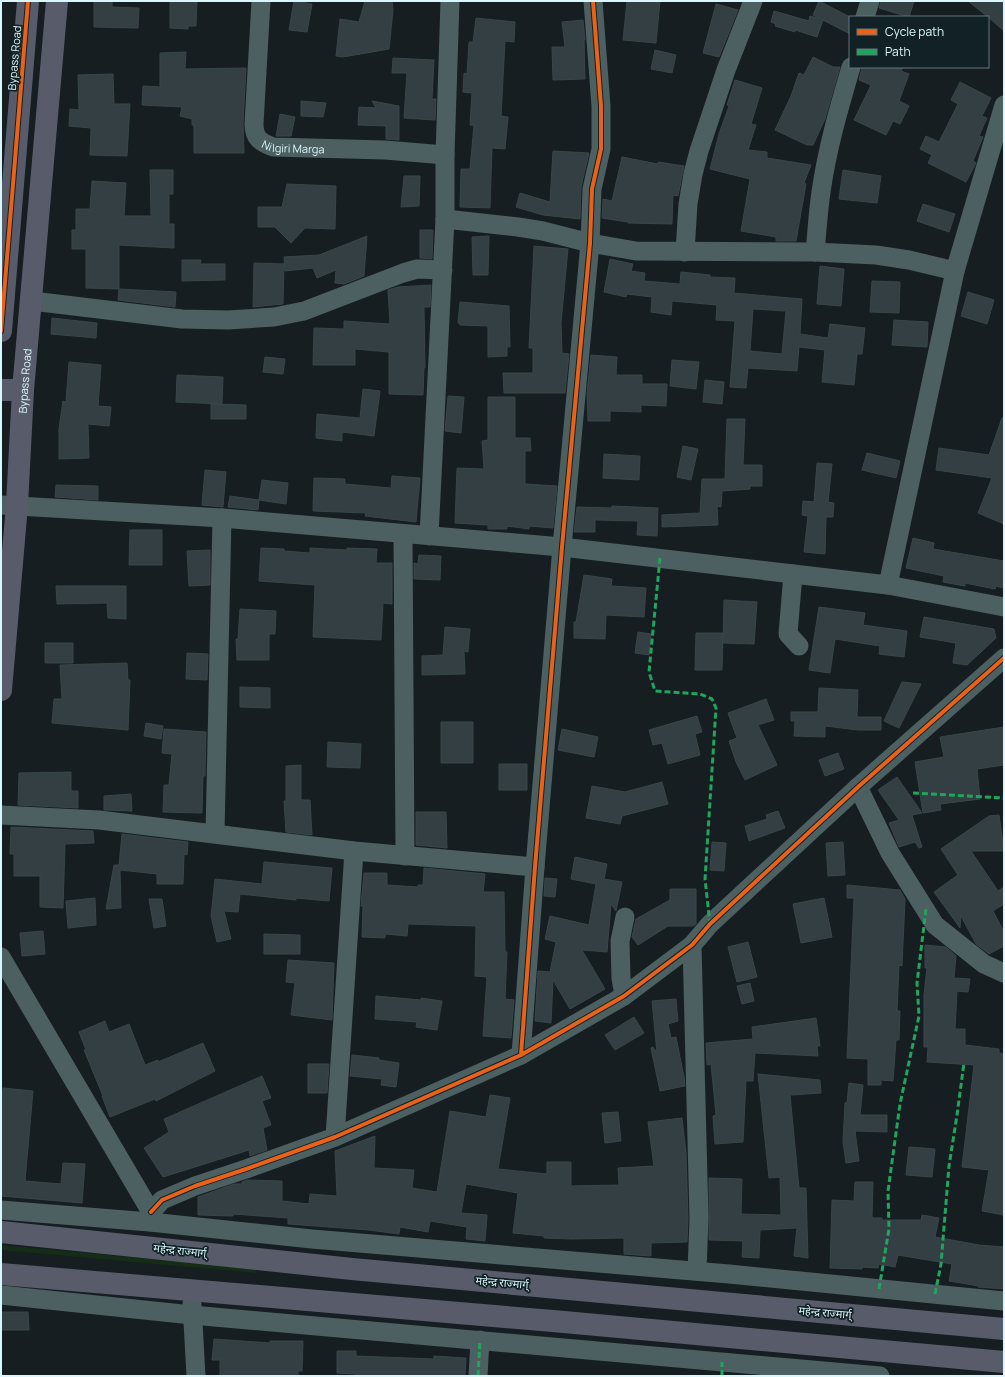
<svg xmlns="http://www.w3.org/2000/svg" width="1005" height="1377" viewBox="0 0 1005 1377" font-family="Manrope,'Noto Sans Devanagari',sans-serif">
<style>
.green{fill:#152d17}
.building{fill:#343f43;stroke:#38464a;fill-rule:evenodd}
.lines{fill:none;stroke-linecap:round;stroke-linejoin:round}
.minor{stroke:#4c5f61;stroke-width:19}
.highway{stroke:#585c6a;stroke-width:22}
.quiet{stroke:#20a55d;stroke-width:3;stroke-dasharray:6 3;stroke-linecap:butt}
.cycleway-casing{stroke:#122125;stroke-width:6}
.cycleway{stroke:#ea6118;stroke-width:4}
.labels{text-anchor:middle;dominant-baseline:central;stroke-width:3.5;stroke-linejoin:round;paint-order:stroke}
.street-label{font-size:11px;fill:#d9f7fc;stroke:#122125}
</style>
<rect width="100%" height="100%" fill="#161e21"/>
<path class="green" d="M1 1245 256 1269V1273L1 1250Z"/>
<path class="building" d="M94 1H112V7L139 8 138 28 94 27Z
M170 1H197L196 26H188V29L170 28Z
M294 1 312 4 307 32 289 30Z
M365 1H392L393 10 389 49 343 57 336 56 340 19 359 22Z
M627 1H660L656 43 623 40Z
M819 1 850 17V34L823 20 817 37 795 30V32L775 26 776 24 771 22 774 11 809 21 810 16 821 19 813 15Z
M881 1H914L909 17 879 8Z
M968 1H1004V31L988 17Z
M716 4 738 10 719 57 703 53Z
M476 18 515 22 514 42 505 41 501 116 508 117 505 149 492 148 490 208 460 207 461 169H470L474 125H470L472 93 463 92 464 73 467 74 469 42H473Z
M583 20 585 40H584L585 79 553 80 552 47H565L562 22Z
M655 50 676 55 672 73 651 69Z
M186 52 185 69 246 68 243 123 244 153H194V125H192V119L180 116 182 107 142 105 143 86 160 87V53Z
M813 57 833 67H840L825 119 813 145H807L775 130 791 96 799 73 804 75Z
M393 58 434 60 432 99H436L435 120 404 118 407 73H392Z
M862 67H903L901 71 909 74 899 101 909 106 900 124 893 121 886 135 854 120 871 85 859 80Z
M113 74 114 104H130L127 156 90 155 91 128 69 126 70 109 79 110 78 75Z
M735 80 762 88 751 124 756 125 748 150 767 152V158L811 165 804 183 806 184 796 241H776V237L741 231 750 179 710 169 719 134 729 106 727 105Z
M960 82 991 98 982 116 987 118 979 136 983 137 973 161 976 163 975 165 966 182 928 163 932 155 920 149 926 136 939 142 958 104 951 100Z
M301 101 326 103 323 117 301 116Z
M372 101 399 106V140L386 139V126L358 125 359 107 376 108Z
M280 114 295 117 291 136H276Z
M553 151 589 153 581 187 580 219 543 215 516 207 520 193 550 202Z
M622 157 658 164V162L684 166 678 196 673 195 672 224 628 223V222L602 218 603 199 612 201Z
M150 170H173V194H169V224H174V248L119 245V289L86 288V249H72V230H76V209H90L92 181 126 183 124 216H151Z
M843 170 881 176 877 203 839 199Z
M404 176H420L419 206 401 207Z
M287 184 336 186 335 229 305 228 291 243 275 227H258V207H282Z
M923 204 955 214 949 232 917 221Z
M420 230H433L432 259 420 258Z
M367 236 364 276 344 284 335 283 336 270 317 278 313 268 285 271 284 257 319 255Z
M489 236 488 275H473L472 237Z
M534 246 568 249 561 323 562 353 569 354 565 393H504L503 373H533V348H529Z
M610 259 633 264 631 271 645 273 644 281 680 284 681 272 710 275V277L735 278 734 293 802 299 800 334 828 338 830 324 865 328 862 354H857L854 385 822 382 825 350 799 347 797 371 748 368 746 388 730 387 735 321 716 320 717 305 672 301 671 315 651 312 652 297 627 294 626 297 604 292ZM753 309 786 311 782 354 750 351Z
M182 260H201L200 264H225V280L182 281Z
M254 263 284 264 283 304 253 307Z
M820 266 844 269 841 306 817 304Z
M872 281 900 282 899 313 870 312Z
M431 285 430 307H424L425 368H424L423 395 389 394V352L355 349V365H313L314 328 344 329V321L390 324 388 290 398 287Z
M119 289 176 292 175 307 118 300Z
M968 292 994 300 987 324 961 316Z
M460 302 509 306 510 347H507V356L488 357V326L460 325V323H458Z
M52 318 97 323 96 338 51 334Z
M894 320 928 322 927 347 892 345Z
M591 355 617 357 616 375H642V384H667L666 406 641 405V412L610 411V421H588L587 393Z
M265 357 285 359 283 374 263 372Z
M672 360 699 362 696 389 670 386Z
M69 362 101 365 98 406 111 407 109 426 88 424 89 458 59 459V429L63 401 66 402Z
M177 375 223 377 222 404 176 402Z
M705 380 724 382 722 404 703 402Z
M363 389 380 391 374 436 342 432V441L316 438 317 414 360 418Z
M448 396 464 397 461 433 445 431Z
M488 397H515V438H530L531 451H525V484L557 486 553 528 529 526V529L507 526V529H488V525L455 523 457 468 484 469 482 441 488 440Z
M211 404 246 405V419H211Z
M1002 418H1004V524L978 513 992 478 936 470 939 448 989 455Z
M727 419H745L743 465H762V486H750V489L722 491 721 507 717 506 718 525 662 527V515L700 513 702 479H725Z
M683 446 698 449 691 480 677 477Z
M867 453 900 461 896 478 862 470Z
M604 454 640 456 639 480 603 478Z
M817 463 832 464 828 502 834 503 833 517H826L825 554 804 552 808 516 802 515 803 501 814 502Z
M205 470 226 472 223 507 202 505Z
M392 476 420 478 416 522 365 516 366 513 313 511 314 478 345 479V484L391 488Z
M262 480 288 483 286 504 259 500Z
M56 485 98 486V500L55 497Z
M230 496 259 500 258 510 228 507Z
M612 506 658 508 657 536 637 535 638 521 595 520V532H574L577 507 612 508Z
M130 530H162V565H129Z
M913 538 934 543 933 549 1004 561V588L996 586 995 589 965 583V586L943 582 944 576 906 568Z
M261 548 284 549V551L310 553V548L347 550V548L377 549 376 563H392V604L383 603 381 640 313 637 315 585 259 581Z
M210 550V585L189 586 187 551Z
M419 555 441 556 440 580 414 579V563L418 564Z
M584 575 612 579 611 586 646 588 644 617 606 615 605 639 574 638V622H576Z
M56 586H126V619L108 618 107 603 57 604Z
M724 600 757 602 754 644 723 643Z
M819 607 865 613 863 625 907 631 904 657 879 654 880 646 835 639 830 673 809 670Z
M240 609 276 611 275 634H269V660H237L236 639H238Z
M924 617 994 629 996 638 967 665 953 663 956 643 920 637Z
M445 627 470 629 468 652 464 651 465 674 422 675V656L443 655Z
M638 632 651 634 649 655 635 653Z
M696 633H723L722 670H695Z
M45 643H73V663H45Z
M187 653 208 654 207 680 186 679Z
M127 663 128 680H130L128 730 52 723 54 699H62L60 665Z
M902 682 921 684 899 728 884 721Z
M240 687 270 688V708L240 707Z
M819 688 858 690 857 717H881V730H858L825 726V737L794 736 795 721H791V712H818Z
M766 699 774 720 758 725 777 765 745 780 736 762 729 741 737 738 728 713Z
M697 716 702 732 695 734 700 755 668 764 662 743 653 745 649 730Z
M441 722H473V763H441Z
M146 723 163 726 161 739 144 736Z
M1004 727V765L977 769 980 799 940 804 941 810 923 813 915 762 944 757 940 737Z
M164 729 206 732 205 776H203L202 813 163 812 164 785H169L172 754 162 753Z
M562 729 598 737 594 757 558 750Z
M328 742 361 744 360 768 327 767Z
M838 753 844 769 825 776 819 760Z
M499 764H527V790H499Z
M301 765V800H310L312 835 286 832 284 801H286V766Z
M71 772V791H78V808L18 805 19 773Z
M897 777 922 813 912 815 922 847 919 848 915 842 899 847 889 823 899 820 878 790Z
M662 782 668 804 622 816 620 824 586 818 592 786 625 792Z
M131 794 132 811 104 810V796Z
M778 811 785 828 749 841 745 826 767 819 766 815Z
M416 812H446L447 848 416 845Z
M999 815 1004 851H971L998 891 1004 887V904L993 911 1004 932V946L989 954 976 944 961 916 960 928 934 892 958 875 941 849 989 816Z
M11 827 93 831 94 843 65 844 63 908 40 907V876H14V854H10Z
M122 834 188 842 187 855 184 854 183 884H157V874L120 870 121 908 106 909 114 865H119Z
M712 842 726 843 724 871 710 870Z
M843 842 845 875 828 876 826 843Z
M575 857 607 864 604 879 622 882 616 911 611 904 607 952 582 950 605 989 570 1009 553 980 551 1023 535 1021 538 971 550 972 556 942 545 939 550 916 589 925 596 884 571 879Z
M264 862 332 868 329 901 296 898V900L240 894 238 912 224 911 231 939 217 942 211 916 215 879 262 884Z
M424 868 485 874 483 892H504L505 952H507L505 999 514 1000 511 1038 483 1036 487 977 475 976 476 926 408 924 407 936 385 934V938L362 937 363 906H361L364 873H387V885L418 887V885H423Z
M545 878 557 879 555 897 544 896Z
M847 885 900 890 905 899 902 966 899 965 897 1011H900L899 1040H896L893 1081 881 1080V1085H868V1059L847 1058 854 898H847Z
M670 889H696V924L693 926H668L638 945 632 937 636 919 670 900Z
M95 898 96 925 68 928 66 901Z
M824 898 832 937 801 943 793 904Z
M149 899H162L166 926 154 928Z
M43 931 45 954 22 956 20 933Z
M264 934 300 935V954H264Z
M748 942 757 977 737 982 728 947Z
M925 945 946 947 956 956 954 978 970 979 968 992 957 991 955 1029H965V1045L999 1049V1053L1004 1054V1215L982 1211 989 1170 962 1167 974 1065 927 1062 928 1047H924V995L927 968H925Z
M288 960 334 963 332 1020 291 1015 295 983 286 982Z
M750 983 754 1001 742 1004 737 986Z
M376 996 421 1000V998L442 1001 437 1030 416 1027 417 1022 375 1019Z
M676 999 678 1021 668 1024 671 1038 676 1037 684 1077 685 1086 660 1091 651 1048 653 1047 657 1053 652 1001Z
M634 1017 644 1033 615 1050 605 1035Z
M816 1018 820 1046H817L818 1056 755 1053 753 1081H746L743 1142 715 1144 713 1116 716 1115 711 1064 707 1065 706 1043 753 1039 752 1027Z
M105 1021 109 1032 129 1024 145 1065 158 1060V1062L203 1043 215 1071 156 1101 155 1099 110 1117 102 1096H103L84 1050H86L79 1032Z
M352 1055 379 1058V1060L399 1063 396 1087 381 1085 382 1079 350 1076Z
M308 1064H329L327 1093H308Z
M758 1074 820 1080 821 1093 790 1095 799 1188H806L808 1258 794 1256 797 1228 760 1230 759 1258 742 1257 743 1241 709 1240V1178L742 1179 741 1214 781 1215 780 1177 769 1178Z
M262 1076 271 1098 262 1101 271 1125 263 1128 267 1150 250 1156 249 1150 163 1177 144 1148 169 1132 164 1119Z
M849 1083 863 1085 860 1115H887V1132L855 1131 859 1161 846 1163 843 1142 845 1103H847Z
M3 1088 33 1091 25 1181 61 1184 63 1163 85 1164 82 1203 1 1196V1098H2Z
M490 1095 510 1098 498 1169 547 1174V1162H571V1186L619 1185 618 1168 654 1166 648 1122 682 1118 686 1153 688 1218 687 1242 651 1243V1256L624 1254V1238L572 1239 544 1238V1236L513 1233 518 1193 466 1184 461 1213 487 1215 485 1241 466 1239 467 1227 430 1221 428 1232 400 1227 399 1234 369 1230 288 1224V1218L233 1214V1216L198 1215V1197L234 1184H242V1182L247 1180 282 1181V1201L309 1204 310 1194 337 1196 335 1151 375 1136 374 1168 414 1170 412 1188 437 1192 450 1111 486 1117Z
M618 1112 621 1141 605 1143 602 1113Z
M909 1147 935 1149 932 1177 906 1175Z
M855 1182H873L872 1218H882V1220H921L922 1215 939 1218 935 1237 979 1245 1004 1247V1289L978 1287 979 1286 949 1281 952 1264 898 1255 895 1267 879 1264 878 1268 862 1267V1269L830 1268 832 1200 854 1201Z
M1 1312H28L29 1330H1Z
M214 1339 270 1343V1341H303L302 1371H298V1376H220V1360H212Z
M337 1351H356V1356L434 1359V1356L466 1358 465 1376H355V1374L337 1373Z"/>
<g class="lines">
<g class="minor">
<path id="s1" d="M261 1 254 124C254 138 260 142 273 147L385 150 445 155"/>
<path d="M865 17 870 1"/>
<path d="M445 219 518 227 543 231 590 243 636 251 815 252 876 255 909 260 955 271"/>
<path d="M685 252 688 204 693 174 699 151 726 70 753 1"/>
<path d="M815 252C817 232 818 212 821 192 827 149 839 108 851 67"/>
<path d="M32 301 182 319 228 320 274 317 304 311 403 273 417 269 443 270"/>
<path d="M1 505 222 518 562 547 888 585 1004 607"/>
<path d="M403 534 405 856"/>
<path d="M429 536 445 219V155L450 1"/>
<path d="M793 574 788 634 799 646"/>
<path d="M888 585 955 271 1004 105"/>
<path d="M858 787 890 853 935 925 984 964 1004 973"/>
<path d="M1 815 99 820 354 851 535 867"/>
<path d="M215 833 222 518"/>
<path d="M692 945 699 1218 697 1271"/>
<path d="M1 957 151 1212 150 1222"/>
<path d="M624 996 621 978 620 941 625 917"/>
<path d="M521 1055 535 867 562 547 590 243 592 189 601 149V106L593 1"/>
<path d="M335 1137 354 851"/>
<path d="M1 1210 150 1222 312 1239 729 1274 1004 1301"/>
<path d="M151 1212 162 1200 195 1186 246 1169 335 1137 521 1055 624 996 692 945 710 924 858 787 1004 658"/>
<path d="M1 1295 192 1315 880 1376"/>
<path d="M192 1304 196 1376"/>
<path d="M478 1376 480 1340"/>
</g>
<g class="highway">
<path d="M1 331 28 1"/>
<path d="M1 390H23"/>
<path id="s2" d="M1 690 17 505 23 390 57 1"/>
<path d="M1 1232 352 1269 1004 1329"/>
<path d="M1 1274 553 1321 1004 1362"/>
</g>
<path class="quiet" d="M660 558 649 672 655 691 700 694 712 699 716 708 705 879 710 924
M913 793 1004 798
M879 1289 889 1229 888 1191 900 1104 919 1016 917 983 926 909
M935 1294 941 1264 949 1166 957 1115 964 1063
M478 1376 480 1340
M722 1376V1362"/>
<g class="cycleway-casing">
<path id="cycleway" d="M1 331 28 1
M521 1055 535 867 562 547 590 243 592 189 601 149V106L593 1
M151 1212 162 1200 195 1186 246 1169 335 1137 521 1055 624 996 692 945 710 924 858 787 1004 658"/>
</g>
<use href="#cycleway" class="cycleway"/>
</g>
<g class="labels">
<g class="street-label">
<text transform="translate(14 58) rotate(-85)">Bypass Road</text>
<text stroke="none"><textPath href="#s1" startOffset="176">Nilgiri Marga</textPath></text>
<text stroke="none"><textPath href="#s2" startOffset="310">Bypass Road</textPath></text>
<text transform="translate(180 1250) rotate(6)">महेन्द्र राज्मार्ग्</text>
<text transform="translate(502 1282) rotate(5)">महेन्द्र राज्मार्ग्</text>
<text transform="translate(825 1312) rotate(5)">महेन्द्र राज्मार्ग्</text>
</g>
</g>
<rect width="1005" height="1377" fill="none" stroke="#d9f7fc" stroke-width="4"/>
<rect x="849" y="16" width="140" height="52" fill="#122125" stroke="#62777b"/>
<rect x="857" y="29" width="20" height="6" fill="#ea6118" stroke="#62777b"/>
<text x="885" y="36" font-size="12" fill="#d9f7fc">Cycle path</text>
<rect x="857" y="49" width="20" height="6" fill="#20a55d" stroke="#62777b"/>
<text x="885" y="56" font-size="12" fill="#d9f7fc">Path</text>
</svg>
